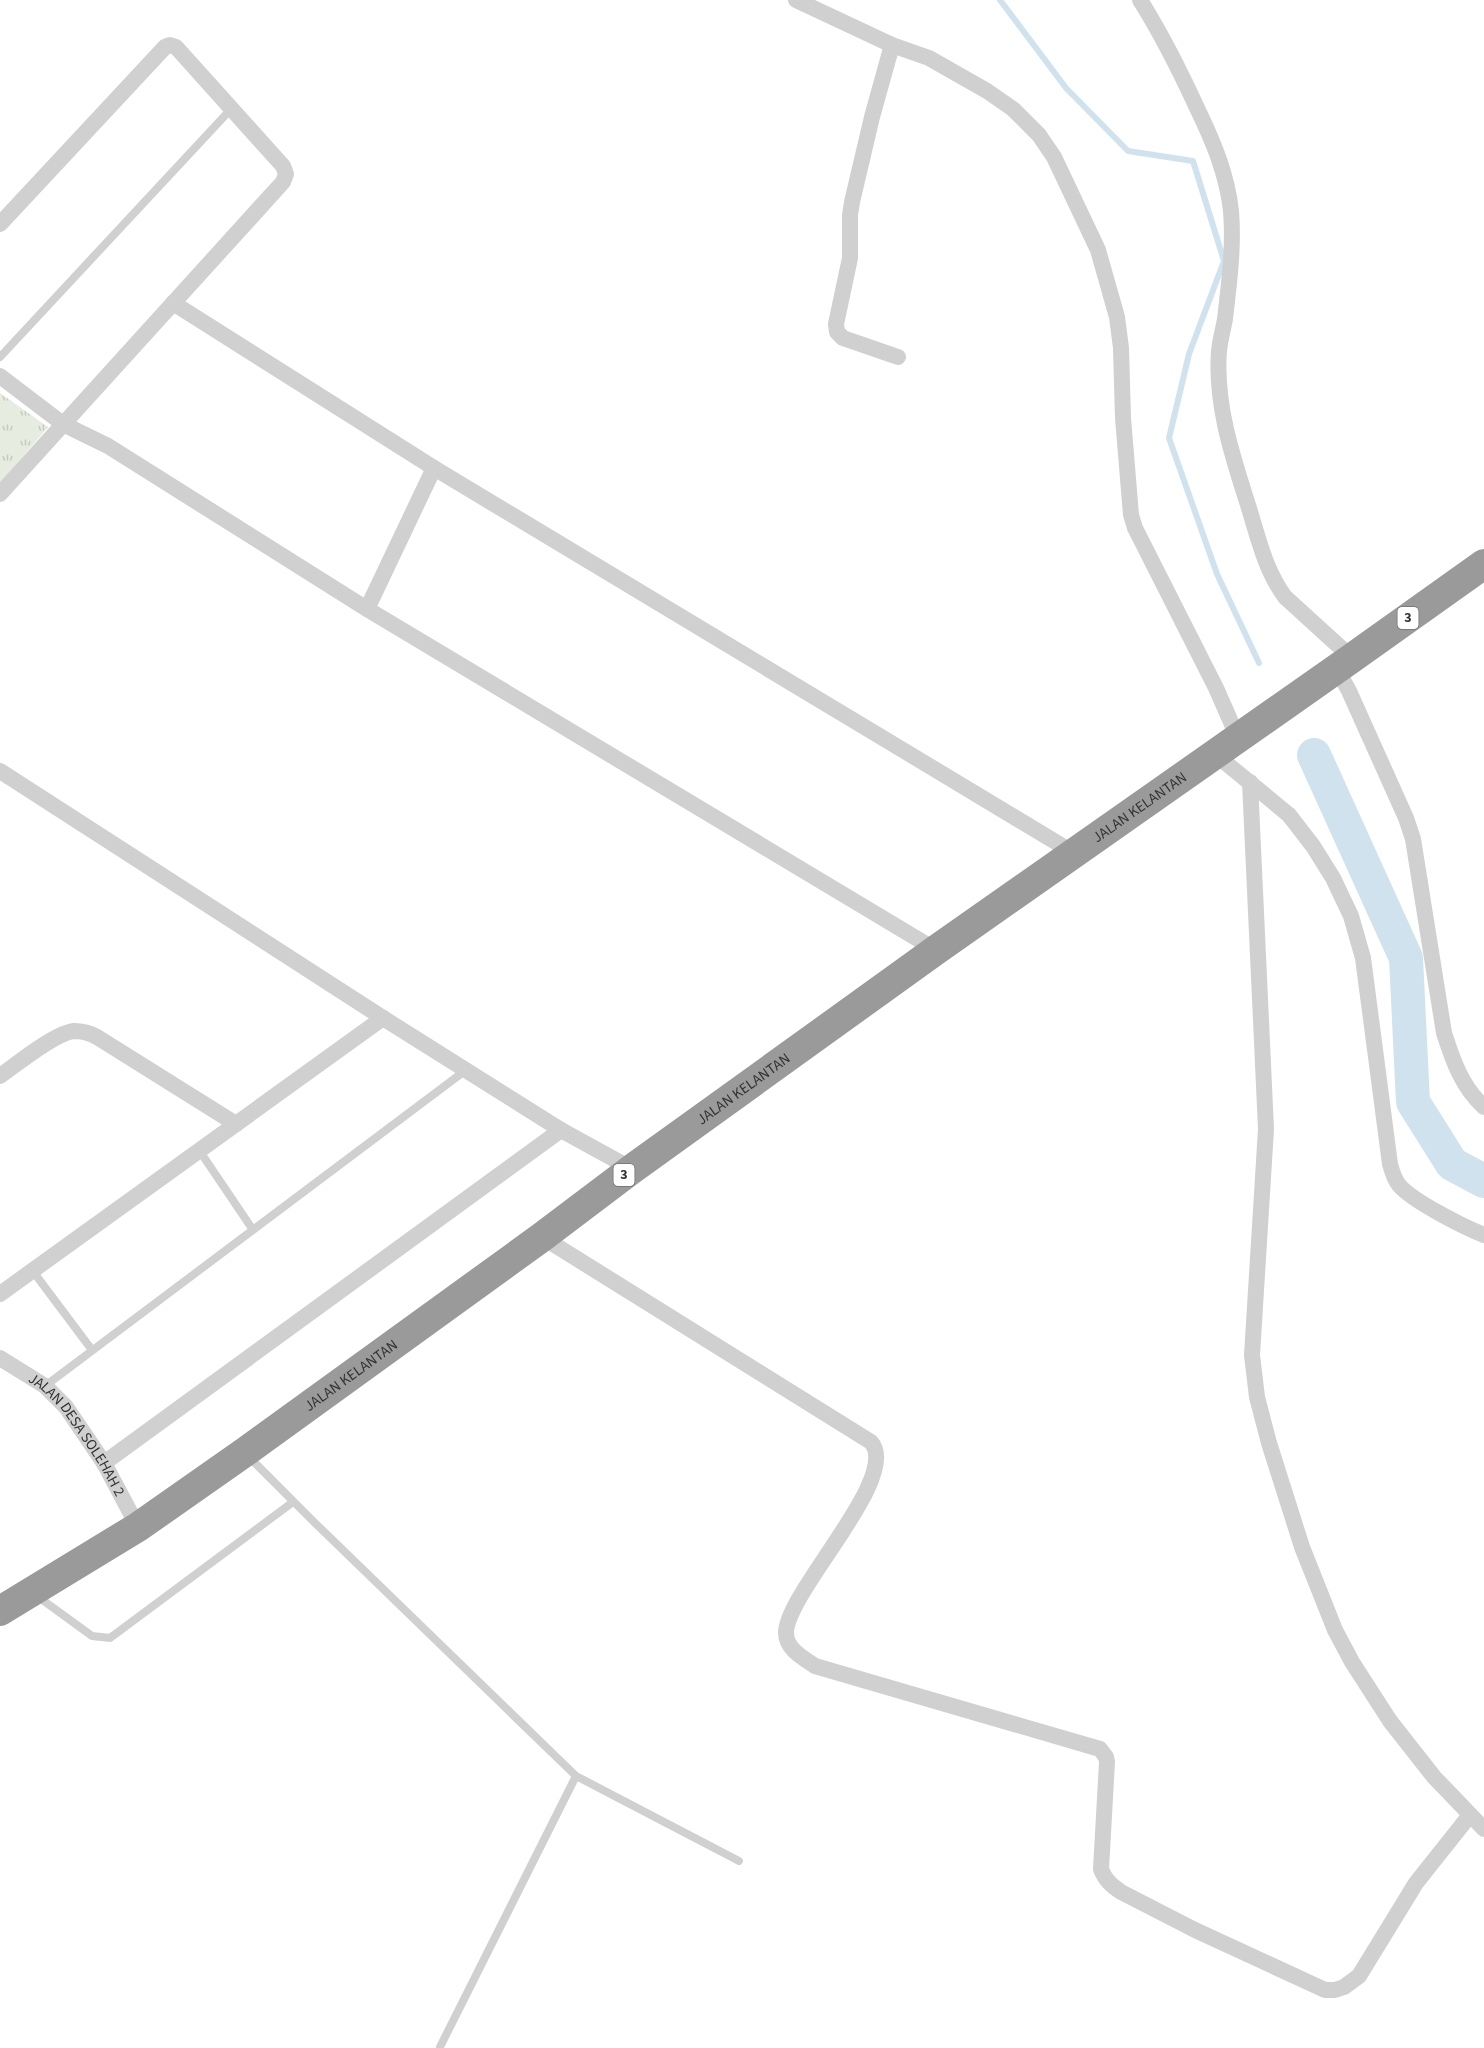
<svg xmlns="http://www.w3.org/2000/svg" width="1484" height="2048" viewBox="0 0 1484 2048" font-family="'Source Sans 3',sans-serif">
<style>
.park{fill:url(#park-tufts)}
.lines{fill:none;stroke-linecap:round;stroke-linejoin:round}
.stream{stroke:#cfe2ee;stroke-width:6}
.river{stroke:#cfe2ee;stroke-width:34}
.lane{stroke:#d0d0d0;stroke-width:8}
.street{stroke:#d0d0d0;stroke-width:16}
.highway{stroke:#9a9a9a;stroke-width:30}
.labels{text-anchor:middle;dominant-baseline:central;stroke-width:6;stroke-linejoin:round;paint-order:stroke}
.shield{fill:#fff;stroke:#707070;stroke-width:1.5}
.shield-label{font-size:14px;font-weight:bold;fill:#333}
.street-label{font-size:15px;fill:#333;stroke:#fff}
</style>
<defs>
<pattern id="park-tufts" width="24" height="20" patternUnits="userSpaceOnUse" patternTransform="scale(1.5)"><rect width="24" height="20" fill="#e6ecdf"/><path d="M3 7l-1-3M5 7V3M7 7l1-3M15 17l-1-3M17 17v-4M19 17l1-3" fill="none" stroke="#c6cbc0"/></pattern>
</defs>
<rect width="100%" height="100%" fill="#fff"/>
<path class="park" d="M0 393 48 427 0 483Z"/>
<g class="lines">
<path class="stream" d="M1000 0 1066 88 1128 151 1193 161 1224 261 1189 354 1169 438 1217 574 1259 663"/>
<path class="river" d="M1314 755 1406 958 1413 1102 1452 1164 1484 1181"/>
<path class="lane" d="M0 357 232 108
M199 1150 253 1230
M32 1270 92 1350
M45 1386 466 1070
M249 1457 314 1522 576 1776 440 2047
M37 1596 92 1636 110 1638 293 1502
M576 1776 739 1861"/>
<g class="street">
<path d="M796 0 892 45 929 58 987 91 1013 109 1039 135 1054 157 1098 250 1117 317 1121 348 1123 418 1131 515 1135 528 1216 688 1238 738"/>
<path d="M1140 0C1162 35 1180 71 1197 108 1213 141 1227 174 1231 211 1234 247 1229 284 1225 319 1223 330 1220 340 1219 351 1215 404 1232 455 1248 505 1258 537 1265 570 1285 597L1352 658"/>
<path d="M892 45 872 117 852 202 850 215V258L836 324 837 332 843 338 898 357"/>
<path d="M0 224 165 47 170 45 176 47 283 166 286 174 283 182 0 494"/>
<path d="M173 303 434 468 1074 853"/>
<path d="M0 376 63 424 108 446 367 609 936 950"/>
<path d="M367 609 434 468"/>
<path d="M1337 669 1349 691 1406 818 1413 839 1444 1033C1453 1061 1462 1087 1484 1107"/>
<path d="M1215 754 1289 815 1313 846 1333 878 1351 916 1363 958 1390 1164C1392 1171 1394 1179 1399 1185 1412 1201 1464 1227 1484 1235"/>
<path d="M0 771 383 1018 561 1130 632 1169"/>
<path d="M1250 782 1266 1129 1252 1355 1257 1397 1269 1443 1302 1547 1335 1630 1352 1662 1390 1721 1434 1777 1484 1829"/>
<path d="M0 1076C17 1064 55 1033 74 1031 83 1031 90 1033 97 1037L236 1124"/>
<path d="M542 1237 871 1442C902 1477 786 1592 786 1633 786 1649 803 1658 815 1666L1100 1749 1106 1757 1107 1762 1101 1869C1105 1880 1111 1885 1121 1892L1195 1930 1325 1990H1335L1344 1987 1359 1976 1416 1883 1470 1815"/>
<path d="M0 1294 383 1018"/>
<path id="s1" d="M0 1358 45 1386 66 1407 104 1463 138 1527"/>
<path d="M104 1463 561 1130"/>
</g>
<path class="highway" id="s2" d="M0 1611 138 1527 245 1452 542 1237 632 1169 936 950 1352 658 1484 564"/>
</g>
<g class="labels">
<g class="shield">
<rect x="1397.5" y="607" width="21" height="22" rx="4.5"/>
<rect x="613.5" y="1164" width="21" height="22" rx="4.5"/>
</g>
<g class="shield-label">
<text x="1408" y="618">3</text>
<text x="624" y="1175">3</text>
</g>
<g class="street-label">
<text stroke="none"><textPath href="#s2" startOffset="1395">JALAN KELANTAN</textPath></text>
<text stroke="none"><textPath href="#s2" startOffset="909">JALAN KELANTAN</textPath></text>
<text stroke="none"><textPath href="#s2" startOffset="423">JALAN KELANTAN</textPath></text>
<text stroke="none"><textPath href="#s1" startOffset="111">JALAN DESA SOLEHAH 2</textPath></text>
</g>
</g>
</svg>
